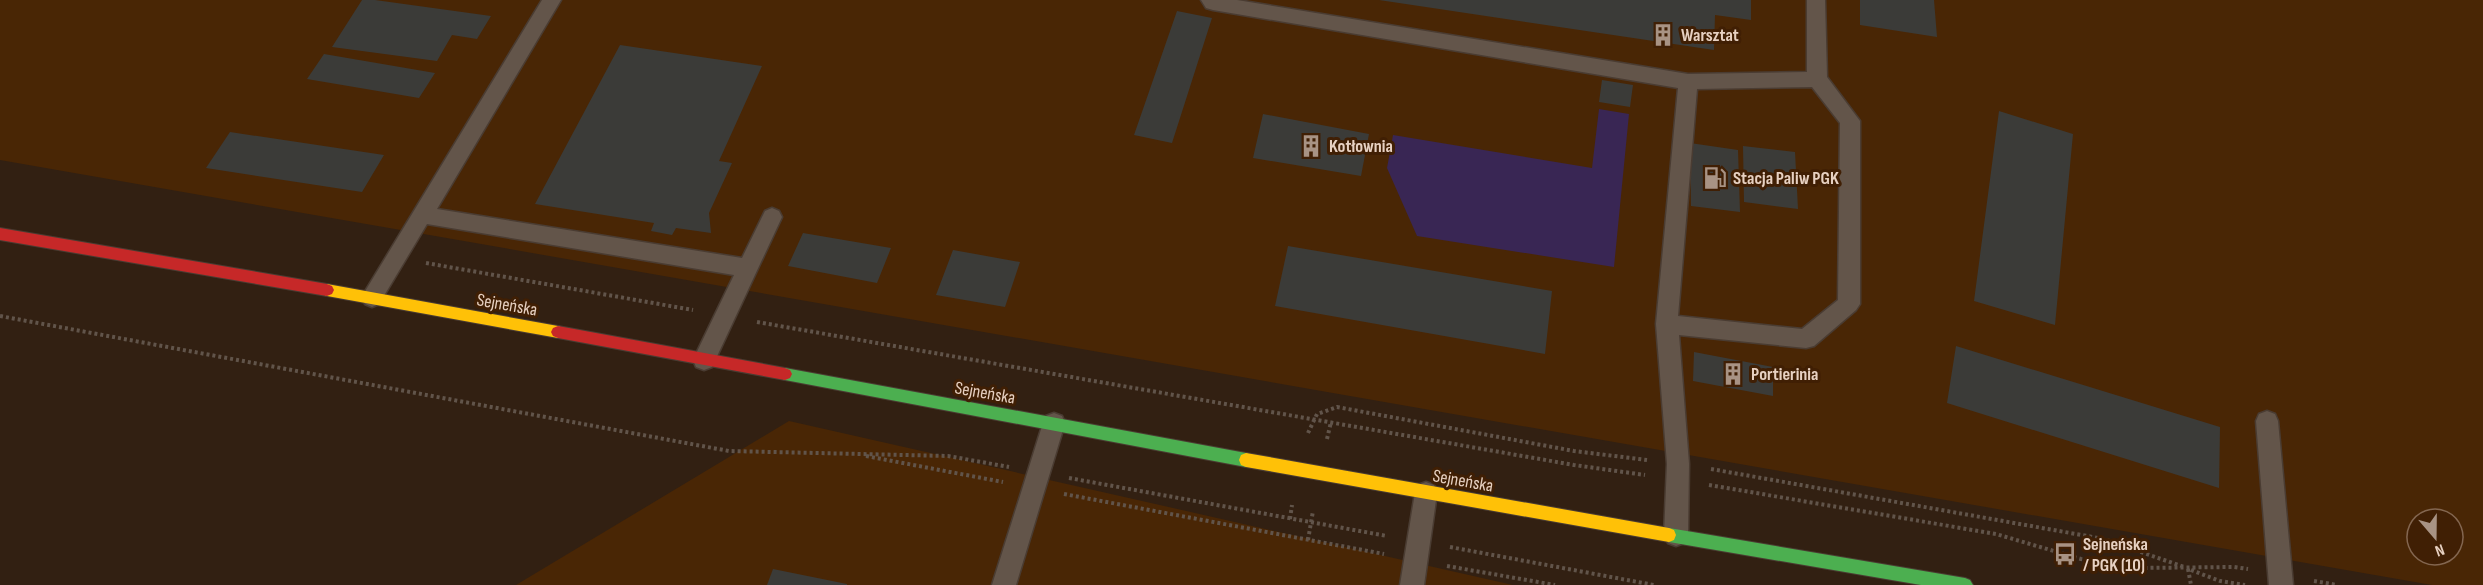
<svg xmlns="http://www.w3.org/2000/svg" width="2483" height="585" viewBox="0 0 2483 585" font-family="'Sofia Sans Condensed',sans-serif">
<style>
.built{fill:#492605;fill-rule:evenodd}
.green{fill:#392654}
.building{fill:#3b3b38}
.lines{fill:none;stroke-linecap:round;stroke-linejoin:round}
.lane-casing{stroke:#4a3c32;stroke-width:3}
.fast-casing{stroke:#4a3c32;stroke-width:2}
.slow-casing{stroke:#4a3c32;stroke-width:2}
.jam-casing{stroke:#4a3c32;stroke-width:2}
.path{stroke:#61544a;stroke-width:4;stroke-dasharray:3 3;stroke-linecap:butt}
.lane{fill:#63554a;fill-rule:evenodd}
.fast{fill:#4caf50;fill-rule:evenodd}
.slow{fill:#ffc107;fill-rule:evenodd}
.jam{fill:#c62828;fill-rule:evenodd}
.labels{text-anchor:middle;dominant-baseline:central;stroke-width:6;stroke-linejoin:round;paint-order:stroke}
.poi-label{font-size:18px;font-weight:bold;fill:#e7d1c2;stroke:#401f04;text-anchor:start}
.street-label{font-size:18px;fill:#e7d1c2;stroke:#401f04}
</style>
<rect width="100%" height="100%" fill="#322012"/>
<path class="built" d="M0 0H2483V585H2432L0 160ZM2417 519H2453V555H2417Z
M789 421 1513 585H516Z"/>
<path class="green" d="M1599 109 1629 114 1614 267 1417 236 1387 168 1393 135 1592 168Z"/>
<path class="building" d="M362 0H375L491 16 477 39 452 35 437 61 332 47Z
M1379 0H1751V20L1715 15 1714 50Z
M1860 0H1934L1937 37 1860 25Z
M1177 11 1212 18 1172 143 1134 135Z
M620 45 762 66 719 161 732 163 709 213 711 233 676 228 672 235 651 231 654 223 535 204Z
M324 54 435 73 419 98 307 79Z
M1602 80 1633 85 1630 107 1599 102Z
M1999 111 2073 134 2055 325 1974 301Z
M1263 114 1369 134 1361 176 1253 158Z
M230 132 384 155 362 192 206 168Z
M1690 143 1738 150 1740 212 1691 206Z
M1743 146 1795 152 1798 209 1744 202Z
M803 233 891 248 877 283 788 266Z
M1288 246 1552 291 1545 354 1275 306Z
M953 250 1020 262 1005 307 936 295Z
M1956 346 2220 427 2219 488 1947 403Z
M1694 352 1773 367V396L1693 381Z
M773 569 847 584V585H767Z"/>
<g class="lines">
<g class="lane-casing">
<path id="lane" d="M542 0H561L437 209 742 258 765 211 772 208 779 211 782 217 712 367 704 370 696 367 693 360 734 275 427 224 379 304 372 307 365 304 361 298Z
M1201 0H1237L1688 74 1807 72V0H1825L1827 77 1860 121V304L1856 310 1814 346 1806 348 1679 335 1689 464 1688 535 1684 543 1676 546 1668 543 1664 535 1667 464 1656 324 1678 88 1213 10 1206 8ZM1812 87 1840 123 1838 300 1802 329 1678 316 1697 89Z
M2267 411 2275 414 2278 421 2293 585H2269L2256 421 2259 414Z
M1054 413 1062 416 1065 423 1016 585H992L1043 423 1046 416Z
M1426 482 1434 485 1437 493 1424 585H1400L1415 493 1418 485Z"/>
</g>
<g class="fast-casing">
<path id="fast" d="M785 368 1246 453 1251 455 1253 460 1251 465 1246 467 785 380 780 378 778 374 780 370Z
M1669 528 1965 578 1970 580 1973 585H1921L1669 542 1664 540 1662 535 1664 530Z"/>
</g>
<g class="slow-casing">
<path id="slow" d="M327 284 558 326 563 328 565 332 563 336 558 338 327 296 322 294 320 290 322 286Z
M1246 453 1669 528 1674 530 1676 535 1674 540 1669 542 1246 467 1241 465 1239 460 1241 455Z"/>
</g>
<g class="jam-casing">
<path id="jam" d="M0 228 327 284 332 286 334 290 332 294 327 296 0 240Z
M558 326 785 368 790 370 792 374 790 378 785 380 558 338 553 336 551 332 553 328Z"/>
</g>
<path class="path" d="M426 263 693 310
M0 316 729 451 948 456 1009 467
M757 322 1574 465 1645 475
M1308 433 1317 414 1337 407 1574 451 1647 460
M1327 439 1331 422
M866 456 1003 482
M1711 469 2104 539 2184 567
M1069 478 1387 536
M1709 485 1996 534 2081 559 2136 568 2234 567 2248 569
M1064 494 1384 554
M1290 519 1292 505
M1308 540 1313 511
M1450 547 1654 585
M1447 566 1555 585
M2188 569 2191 585
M2191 570 2220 581 2245 585
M2314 581 2337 585"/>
<use href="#lane" class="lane"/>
<use href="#fast" class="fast"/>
<use href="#slow" class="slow"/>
<use href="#jam" class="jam"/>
</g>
<defs>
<g id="building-bare" transform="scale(1.8)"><path d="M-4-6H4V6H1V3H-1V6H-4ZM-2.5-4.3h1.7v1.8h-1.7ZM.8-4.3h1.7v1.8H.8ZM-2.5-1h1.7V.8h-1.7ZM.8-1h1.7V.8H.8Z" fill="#a89384" stroke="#401f04" stroke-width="2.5" paint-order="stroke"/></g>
<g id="fuel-bare" transform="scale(1.8)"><path d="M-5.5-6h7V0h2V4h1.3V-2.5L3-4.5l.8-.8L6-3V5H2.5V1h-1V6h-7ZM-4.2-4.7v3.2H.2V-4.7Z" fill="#a89384" stroke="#401f04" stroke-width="2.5" paint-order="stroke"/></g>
<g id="bus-bare" transform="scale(1.8)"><path d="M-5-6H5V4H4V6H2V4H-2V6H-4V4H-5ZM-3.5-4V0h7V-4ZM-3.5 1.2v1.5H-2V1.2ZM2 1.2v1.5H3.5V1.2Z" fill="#a89384" stroke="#401f04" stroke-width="2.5" paint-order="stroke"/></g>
</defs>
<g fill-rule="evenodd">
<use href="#building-bare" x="1663" y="35"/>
<use href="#building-bare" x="1311" y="146"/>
<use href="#fuel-bare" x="1715" y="178"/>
<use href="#building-bare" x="1733" y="374"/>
<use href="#bus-bare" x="2065" y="554"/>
</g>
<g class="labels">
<g class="poi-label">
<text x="1681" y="35">Warsztat</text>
<text x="1329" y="146">Kotłownia</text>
<text x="1733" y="178">Stacja Paliw PGK</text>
<text x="1751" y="374">Portierinia</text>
<text x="2083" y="544">Sejneńska<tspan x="2083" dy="21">/ PGK (10)</tspan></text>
</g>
<g class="street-label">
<text transform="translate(507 305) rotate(10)">Sejneńska</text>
<text transform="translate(985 393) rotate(10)">Sejneńska</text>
<text transform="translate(1463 481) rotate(10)">Sejneńska</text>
</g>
</g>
<g transform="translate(2435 537) rotate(160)"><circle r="28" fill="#401f04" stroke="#836650" stroke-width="1.5"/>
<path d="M0-4.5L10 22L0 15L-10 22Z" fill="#a89384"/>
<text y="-9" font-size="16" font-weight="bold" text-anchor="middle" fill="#e7d1c2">N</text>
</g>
</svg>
